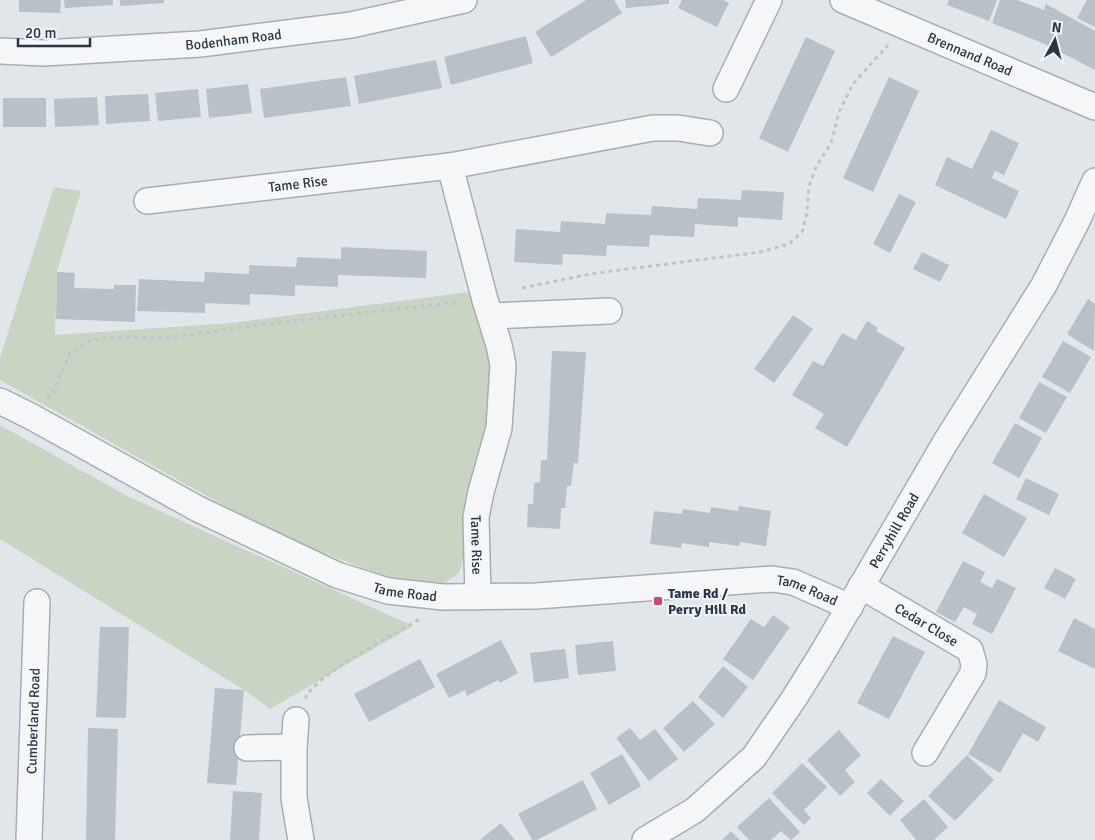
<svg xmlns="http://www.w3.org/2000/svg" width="1095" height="840" viewBox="0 0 1095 840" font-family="Signika,sans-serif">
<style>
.green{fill:#c9d4c3}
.building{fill:#b9c0c7}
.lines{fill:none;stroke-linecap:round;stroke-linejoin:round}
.minor-casing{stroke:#a6aeb4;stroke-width:28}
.path{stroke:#bfc4c8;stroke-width:3;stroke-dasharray:4 4;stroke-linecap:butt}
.minor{stroke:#f4f6f8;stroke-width:25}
.poi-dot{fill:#cd486e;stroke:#f1f4f7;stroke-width:2}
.labels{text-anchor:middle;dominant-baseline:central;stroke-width:4;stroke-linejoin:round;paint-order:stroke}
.street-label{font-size:14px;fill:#2a3641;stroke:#f1f4f7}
.poi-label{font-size:14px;font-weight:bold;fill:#2a3641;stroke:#f1f4f7;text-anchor:start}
</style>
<rect width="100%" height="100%" fill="#e1e6ea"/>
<path class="green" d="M54 187 81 191 57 271 55 335 231 323 469 292 496 366 493 423 472 498 464 558 459 573 443 584 406 585 273 533 0 380V358Z
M0 425 129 497 413 626 270 709 244 690 0 539Z"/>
<path class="building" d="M19 0H61L60 13 19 12Z
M64 0H113V5L65 8Z
M120 0H164V3L120 6Z
M586 0H614L622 13 551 57 535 32Z
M625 0H669V4L626 8Z
M682 0H723L729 3 717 27 678 8Z
M949 0H997L989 21 947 5Z
M1000 0H1017L1044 10 1046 4 1095 31V70L1045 44 992 23Z
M1087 0H1095V27L1077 18Z
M526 36 533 63 451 85 444 57Z
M806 37 835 51 788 152 759 138Z
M436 60 442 88 359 104 354 76Z
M346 77 351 106 264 118 260 89Z
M889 77 919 91 873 192 843 178Z
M248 84 252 113 209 118 206 89Z
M198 89 201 117 158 121 155 93Z
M148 94 150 121 106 124 105 96Z
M97 97 99 125 55 127 54 99Z
M3 98H46V127H3Z
M991 130 1019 143 1004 175 995 171 992 178 1019 191 1006 219 935 185 947 157 972 169Z
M742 190 784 192 782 220 738 217V227L695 224 694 237 650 235 649 247 607 245 606 256 563 254 562 265 514 262 516 229 560 232 561 221 605 224 606 213 651 215 652 206 697 209 698 198 741 200Z
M899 194 916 202 890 253 873 244Z
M341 247 427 251 426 278 338 275V287L295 285V296L250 294V305L205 303V313L137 311 139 279 204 282 205 272 249 274V265L296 267 297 257 341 259Z
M922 252 949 265 940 282 913 269Z
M57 272 75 273 74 288 114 289V285H136L135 322 56 319Z
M1088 299 1095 304 1094 351 1067 334Z
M793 315 813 329 774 383 754 369Z
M867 321 878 328 876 331 905 348 847 447 815 428 824 414 792 395 813 361 823 366 842 333 856 340Z
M1063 341 1091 357 1070 393 1042 377Z
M552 351 586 352 578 463H574L571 486H567L565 508H561L560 529 527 527 528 504H533L534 483 540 482 541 460H547Z
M1039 382 1067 397 1046 433 1019 418Z
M1015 423 1042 438 1019 478 992 463Z
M1026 478 1059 494 1049 515 1016 499Z
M984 494 1027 518 1004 557 962 533Z
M739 506 771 511 766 546 740 542 739 546 709 542V547L682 543 681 548 650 544 654 511 682 514 683 509 710 513 711 507 738 511Z
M963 561 985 572 980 582 992 588 997 579 1016 588 992 634 972 624 977 614 964 607 955 622 936 612Z
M1055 568 1076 579 1065 599 1044 588Z
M773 615 790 627 753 680 723 659 751 619 764 627Z
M1074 618 1095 629V669L1058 651Z
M100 627H129L126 718 96 717Z
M893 636 925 652 889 719 857 703Z
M501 640 518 673 500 683 498 680 467 696 465 690 449 698 436 674Z
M613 641 616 671 578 675 575 645Z
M565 649 569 678 534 683 530 653Z
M420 659 435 687 369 722 354 694Z
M723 666 748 687 723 718 698 697Z
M215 688 244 690 236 785 207 783Z
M999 700 1046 727 1038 742 1023 733 1000 773 968 754Z
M693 701 715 724 684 752 663 728Z
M88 728 118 729 115 840H86Z
M630 728 640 740 655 729 678 759 649 781 616 738Z
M839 730 861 755 845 770 855 782 840 796 807 760Z
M622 754 641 786 609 805 590 773Z
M967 755 994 780 955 821 928 796Z
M802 763 827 787 804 810 811 818 804 825 772 793Z
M881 779 904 801 890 816 867 793Z
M583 780 597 809 537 840H532L518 814Z
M233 791 262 793 259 840H230Z
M769 798 800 832 791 840 781 831 771 840H749L737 827Z
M924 799 948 827 934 840H916L900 820Z
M501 823 515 840H480Z
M731 831 740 840H722Z"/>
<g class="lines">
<g class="minor-casing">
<g id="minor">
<path id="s1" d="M843 0 1095 107"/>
<path id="s2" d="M0 51 44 53 200 44 351 25 464 0"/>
<path d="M726 89 769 0"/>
<path id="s3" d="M450 166 485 300 499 345 503 365 499 428 481 492 476 517 478 597"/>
<path id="s4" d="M147 201 450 166 653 128H678L710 133"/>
<path d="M491 316 609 311"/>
<path id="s5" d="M0 401 32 417 198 509 337 575 388 591 443 597 536 596 772 579 793 582 850 607"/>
<path id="s6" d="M861 586 970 650 974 664 973 673 925 753"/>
<path d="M296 720 294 747V798L301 840"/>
<path d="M247 748 294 747"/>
<path id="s7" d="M29 840 37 602"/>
<path id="s8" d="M645 840 695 810 754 757 793 700 823 652 945 443 1044 285 1077 221 1095 181"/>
</g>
</g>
<path class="path" d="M522 288 590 274 760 252 789 244 802 232 807 213 809 186 816 167 831 143 839 112 853 84 888 45
M47 399 54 390 70 353 91 340 119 337 150 338 191 335 250 326 460 302
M305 699C314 675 395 634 420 619"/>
<use href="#minor" class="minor"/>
</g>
<rect class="poi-dot" x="653" y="596" width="10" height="10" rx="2.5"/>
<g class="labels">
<g class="street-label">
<text stroke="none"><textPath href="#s2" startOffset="234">Bodenham Road</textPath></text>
<text stroke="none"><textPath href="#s1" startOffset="138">Brennand Road</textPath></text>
<text stroke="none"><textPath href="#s4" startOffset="152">Tame Rise</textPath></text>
<text stroke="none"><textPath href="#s8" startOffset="404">Perryhill Road</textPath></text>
<text stroke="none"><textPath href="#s3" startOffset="389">Tame Rise</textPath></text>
<text stroke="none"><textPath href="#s5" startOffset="450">Tame Road</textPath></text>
<text stroke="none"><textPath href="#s5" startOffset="855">Tame Road</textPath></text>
<text stroke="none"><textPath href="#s6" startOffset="76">Cedar Close</textPath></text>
<text stroke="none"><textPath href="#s7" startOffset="119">Cumberland Road</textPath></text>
</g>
<g class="poi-label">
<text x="668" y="593">Tame Rd /<tspan x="668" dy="16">Perry Hill Rd</tspan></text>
</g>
</g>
<g transform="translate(1055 40) rotate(7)" stroke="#f1f4f7" stroke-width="4" paint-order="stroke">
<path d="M0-4L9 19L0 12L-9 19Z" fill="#2a3641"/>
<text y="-8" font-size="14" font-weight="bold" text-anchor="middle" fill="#2a3641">N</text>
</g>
<path d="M18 38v8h72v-8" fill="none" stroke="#2a3641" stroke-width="2.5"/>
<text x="25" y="38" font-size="15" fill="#2a3641" stroke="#f1f4f7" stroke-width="4" paint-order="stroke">20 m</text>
</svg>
